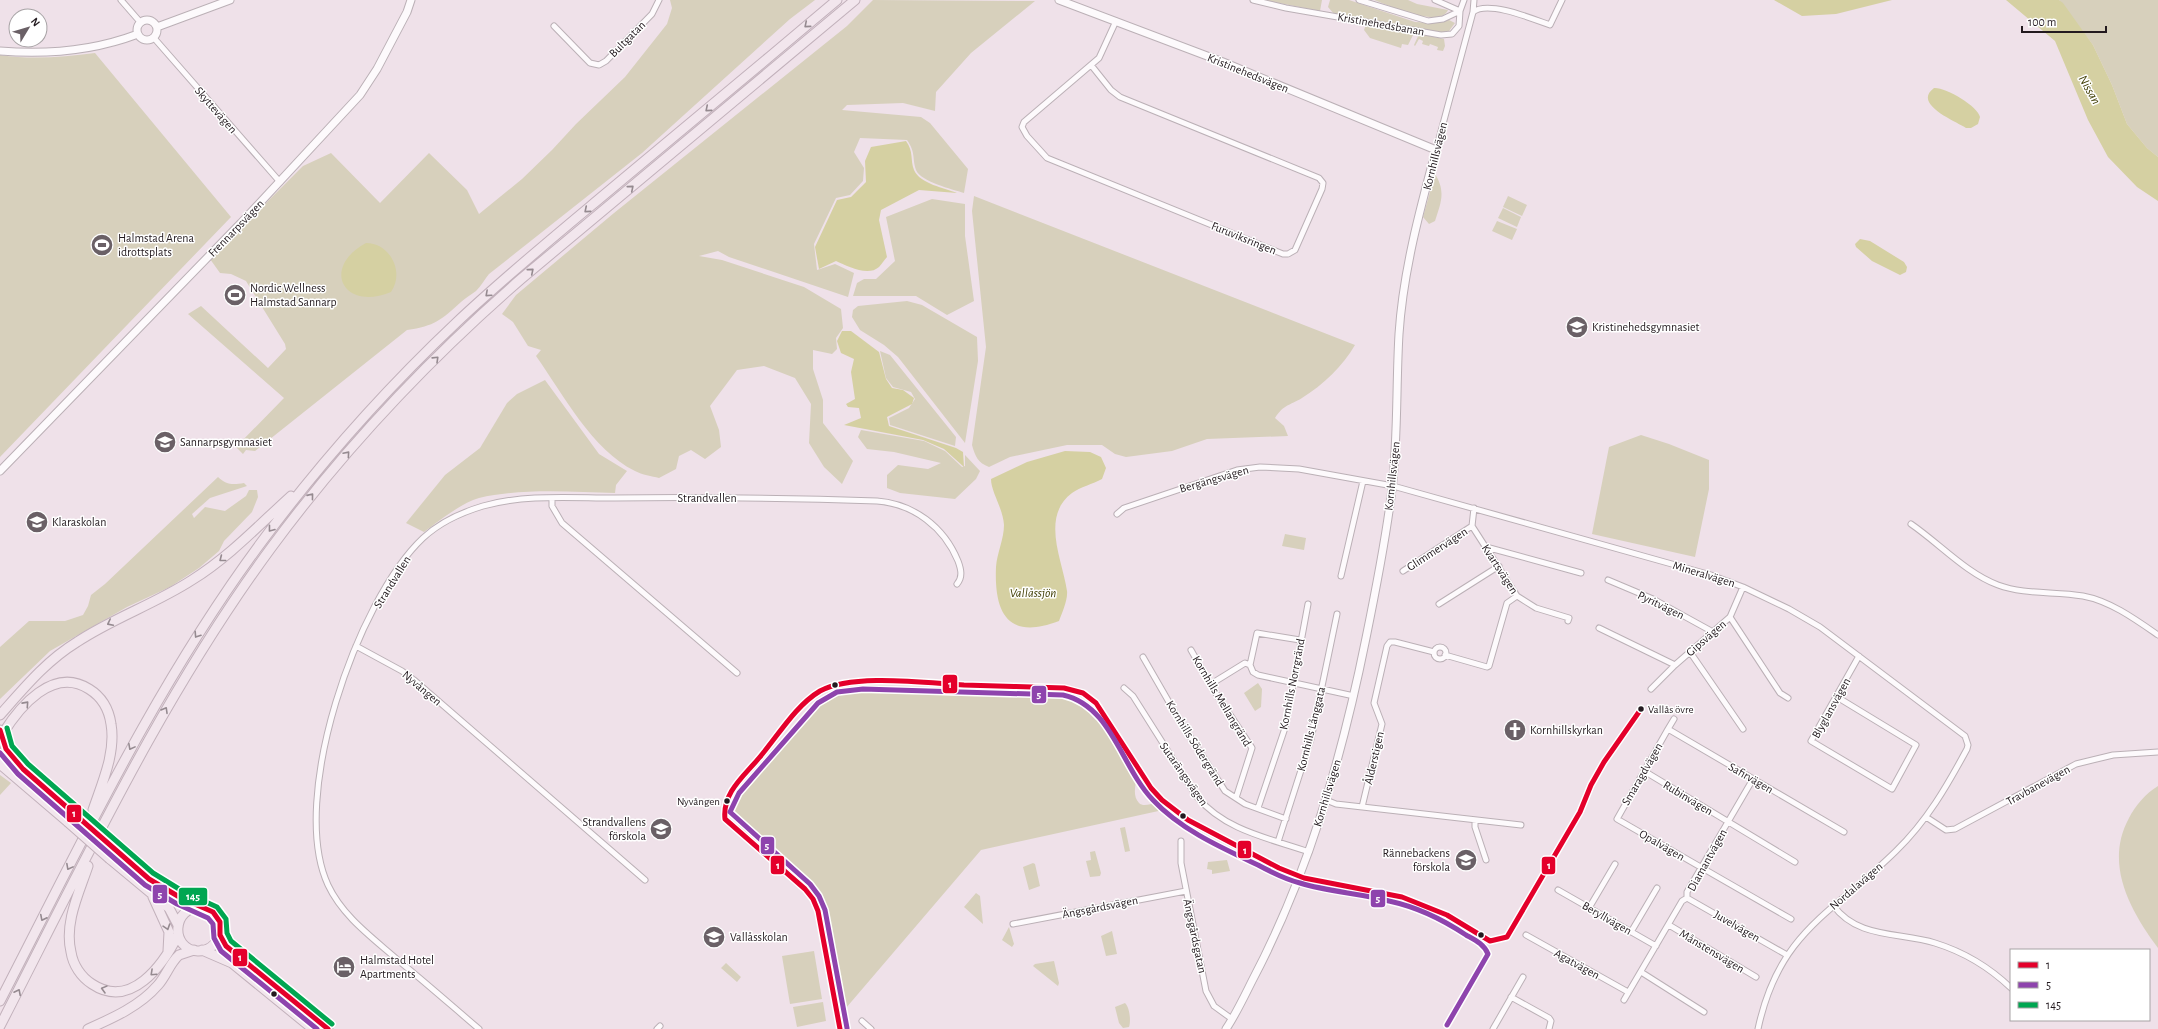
<svg xmlns="http://www.w3.org/2000/svg" width="2158" height="1029" viewBox="0 0 2158 1029" font-family="'Alegreya Sans',sans-serif">
<style>
.green{fill:#d7d0bc}
.water{fill:#d5d0a2}
.lines{fill:none;stroke-linecap:round;stroke-linejoin:round}
.street-casing{stroke:#bbb0b6;stroke-width:7}
.secondary-casing{stroke:#bbb0b6;stroke-width:9}
.highway-casing{stroke:#c2b1bb;stroke-width:11}
.street{stroke:#fdfafc;stroke-width:5}
.secondary{stroke:#fdfafc;stroke-width:7}
.highway{stroke:#f2e6ed;stroke-width:9}
.highway-bridge-casing{stroke:#c2b1bb;stroke-width:11;stroke-linecap:butt}
.highway-bridge{stroke:#f2e6ed;stroke-width:9}
.bus-1-casing{stroke:#fff;stroke-width:8}
.bus-2-casing{stroke:#fff;stroke-width:8}
.bus-3-casing{stroke:#fff;stroke-width:8}
.bus-1{stroke:#e4002b;stroke-width:5}
.bus-2{stroke:#8e44ad;stroke-width:5}
.bus-3{stroke:#00a651;stroke-width:5}
.oneway{stroke:#958a90}
.bus-dot{fill:#231a1f;stroke:#fff;stroke-width:1.5}
.labels{text-anchor:middle;dominant-baseline:central;stroke-width:3;stroke-linejoin:round;paint-order:stroke}
.bus-label{font-size:11px;fill:#231a1f;stroke:#fff;text-anchor:start}
.street-label{font-size:12px;fill:#231a1f;stroke:#fff}
.poi-label{font-size:12px;fill:#231a1f;stroke:#fff;text-anchor:start}
.water-label{font-size:13px;font-style:italic;fill:#403e05;stroke:#fff}
.line-badge{stroke:#fff;stroke-width:1.5}
.badge-label{font-size:11px;text-anchor:middle;font-weight:bold;fill:#fff}
</style>
<rect width="100%" height="100%" fill="#efe1e9"/>
<path class="green" d="M670 0H815L790 19 642 153 489 274C485 279 481 286 476 291 471 295 465 298 461 302 441 320 435 326 407 330L255 451 246 450 243 454 236 447 284 398 188 314 201 306 268 368 286 349 285 344 246 281 231 274 220 273 210 259 303 166 331 153 380 203 429 153 467 190 479 214 522 179 552 150 576 124 625 77 667 24 672 8Z
M873 0 1035 1 971 53 936 92 935 111 903 103 847 105 842 110 921 117 930 123 968 169 964 193C952 189 921 182 916 170 912 158 916 153 907 140L860 138 854 152 864 168 863 181 850 195 836 198 814 244 817 270 835 264 854 273 848 297 729 257 718 251 699 256 722 260 804 287 841 309 843 328 836 338 837 349 832 354 813 350V369L823 400V423L853 461 842 484 824 467 809 443 811 404 795 378 764 366 737 370 710 406 719 430 721 447 705 459 691 450 679 456 676 469 659 478C652 476 642 475 635 471 592 450 563 394 536 356L541 350 528 346 513 322 502 314 516 295 614 213 847 26Z
M1264 0H1322L1320 11Z
M1330 0H1349L1415 22 1434 23 1449 20 1455 23 1449 31 1441 33 1334 14 1328 7Z
M1374 0H1408L1417 4 1448 10C1440 29 1388 5 1374 0Z
M2059 0H2158V157L2147 148 2127 124 2112 85 2093 45Z
M1366 24 1410 32 1413 35 1408 45 1402 44 1401 48 1370 38 1364 30Z
M1419 34 1444 39 1445 46 1443 51 1437 50 1438 47 1430 44 1429 46 1422 44 1423 41 1419 39 1415 46 1414 45Z
M95 53 231 217 0 457V55C32 60 63 57 95 53Z
M1435 174C1446 191 1441 203 1435 221L1429 224 1423 217Z
M974 196 1355 345C1343 366 1323 385 1302 398 1289 406 1284 404 1275 418L1284 426 1288 436 1207 439 1172 451 1126 457 1115 454 1102 445H1067L1010 457 989 467C978 463 975 456 972 445L986 347 972 211Z
M1508 196 1527 205 1522 216 1503 207Z
M932 199 965 204V236L974 301 947 315 916 296H853L857 283 864 279H876L895 261 886 217Z
M1503 208 1521 217 1517 227 1498 218Z
M1497 221 1517 229 1512 240 1492 231Z
M907 301 922 305 977 337 978 361 965 443 898 357 884 345 860 330 852 317 853 310 858 306Z
M880 351 890 355 956 437 955 446 890 425 889 418 909 408 915 399 911 392 893 387 886 378Z
M545 380 599 454 627 471 616 485 615 493C573 492 520 488 479 498 461 503 439 521 424 532L406 523 445 475 480 448 507 403 517 394Z
M861 430 924 441 945 451 962 467 965 466V455L980 471 976 479 955 499 900 493 887 488V475L898 465 928 469 941 463 894 452 867 449 858 437Z
M1641 435 1669 444 1709 460V489L1695 557 1592 534 1609 447Z
M218 477C226 485 233 485 244 483L247 486 210 498 192 514 194 518 205 507 225 511 246 496 249 490H257L258 497 252 512 224 541 219 551 199 568 170 587 127 607 50 651 0 699V647L29 621H65L83 615 88 606 91 595 105 584Z
M1285 534 1306 538 1304 550 1282 546Z
M1258 683 1262 689 1261 707 1255 711 1244 693Z
M861 685 1065 691C1095 701 1109 726 1125 751 1128 756 1135 763 1136 769 1139 780 1130 793 1139 803 1144 808 1153 802 1159 804L1163 810 981 850 846 1008 841 1007 836 993 820 908 810 890 740 828 733 814 745 780 815 701 842 687Z
M0 775 11 783 0 795Z
M2158 786V948C2130 910 2104 864 2129 818 2135 806 2146 793 2158 786Z
M1125 827 1130 851 1125 852 1120 828Z
M1095 851 1101 873 1100 876 1090 877 1086 861 1091 860 1090 852Z
M1227 860 1230 871 1212 874V870L1207 869 1208 862Z
M1033 863 1035 864 1040 886 1029 890 1023 867Z
M976 893 980 896 983 924 964 907Z
M1009 927 1014 944 1012 947 1002 940Z
M1112 931 1117 954 1106 956 1101 936Z
M814 951 822 999 790 1004 782 956Z
M1054 961 1059 983 1058 986 1033 966 1035 964Z
M726 963 741 977 737 982 721 968Z
M823 1002 826 1021 797 1027 793 1007Z
M1125 1003C1130 1008 1131 1021 1129 1027L1123 1028 1119 1023 1115 1007Z"/>
<path class="water" d="M1774 0H1892L1836 14 1802 16Z
M2006 0H2059L2063 3 2093 45 2112 85 2127 124 2147 148 2158 157V201L2137 187 2108 157 2088 120 2055 41Z
M1934 88C1945 87 1978 106 1980 117L1978 124 1971 128H1966C1955 121 1912 104 1934 88Z
M906 141C914 152 910 160 914 170 920 184 945 188 957 193L919 190 881 210 879 220 887 257C884 260 882 264 879 267 868 277 847 266 836 261L819 269 815 247 837 200 851 197 866 182 865 161 871 147Z
M1860 239 1870 241 1904 262 1907 267 1906 272 1900 275 1872 261 1856 247 1855 244Z
M366 243C390 243 405 272 391 292 344 312 320 268 366 243Z
M842 331H851L879 352 886 379 892 388 903 390 914 398 912 404 887 417 889 426 956 448 963 452 964 467 944 449 923 440 844 425 861 418 859 408 848 407 846 404 855 399 851 372 854 359 841 353 837 341Z
M1065 451 1090 452 1101 457 1106 468 1102 479C1093 484 1080 487 1072 493 1040 517 1063 561 1067 591 1068 600 1062 613 1059 621 1009 640 994 615 996 567 997 553 1004 539 1004 525 1003 508 991 492 991 479L1027 462Z"/>
<g class="lines">
<g class="street-casing">
<path id="street" d="M121 0 141 23
M1253 0 1286 8 1441 35 1452 34 1459 26 1460 11 1443 19 1428 21 1359 0
M1435 0 1460 11 1464 0
M1473 12 1474 0
M554 26 590 63 599 65 606 61 652 14 659 0
M154 38 280 182
M1091 65 1111 90 1120 97 1319 178 1323 183 1322 189 1295 250 1288 254H1283L1047 158 1027 136 1022 127 1024 122 1099 58 1116 21
M1436 150 1473 12C1488 0 1533 19 1550 25L1562 0
M552 498V506L562 523 737 673
M1474 508 1472 526 1517 596 1536 608 1569 618 1568 621
M1117 514 1124 508 1237 470 1260 467 1299 469 1393 486 1711 575 1743 587 1789 609 1820 627 1965 736 1968 745 1967 749C1947 786 1927 821 1896 851 1832 914 1779 931 1758 1029
M1911 524C1940 544 1966 573 1998 585 2025 595 2055 591 2083 596 2110 601 2135 619 2158 635
M1486 547 1581 573
M1403 571 1472 526
M1341 576 1363 481
M1608 580 1653 599 1713 632
M1439 604 1499 566
M1730 617 1780 693 1788 698
M1599 628 1675 665
M356 646 402 671 414 680 645 880
M1434 653a6 6 0 1 1 12 0a6 6 0 1 1-12 0Z
M1191 650 1213 689 1252 748 1236 798
M1690 652 1743 729
M1445 655 1487 667 1489 666 1507 603 1517 596
M1143 657 1177 716 1225 791 1245 804 1286 819
M1250 665 1257 633 1300 640
M1211 684 1245 663 1250 665 1253 672 1258 675 1354 696
M1124 688 1133 696 1197 797C1226 831 1269 838 1309 852
M1651 689 1675 665 1730 617 1743 587
M1837 697 1916 745 1892 789 1811 741 1859 656
M1674 719 1668 729 1844 832
M1668 729 1617 819 1791 919
M1644 771 1795 862
M1326 800 1336 804 1521 825
M1362 807 1382 724 1374 703 1387 646 1390 642H1395L1434 652
M1258 808 1285 728 1308 604
M1926 817 1946 830 1955 829 2076 764 2113 755 2158 752
M1475 820V827L1486 860
M1181 841V863L1206 991 1214 1006 1232 1019
M1278 842 1311 739 1337 614
M1558 890 1656 946
M1687 898 1787 955
M1833 905C1857 939 1900 932 1935 943 1964 952 1989 967 2011 988
M1589 908 1615 864
M1013 924 1186 891
M1669 925 1756 977
M1631 932 1657 888
M1526 935 1628 992
M1641 972 1704 1012
M1511 997 1549 1018 1551 1021 1549 1029
M1624 1000 1682 901 1687 898V892L1753 779
M862 1021 871 1029
M479 1029C452 1006 426 983 399 961 373 938 343 917 328 885 288 799 357 600 423 538 439 523 463 512 483 506 525 494 571 498 614 498 702 497 790 498 877 501 914 504 944 527 958 561 961 569 963 577 957 584
M657 1029 660 1026
M1493 1029 1523 977"/>
</g>
<g class="secondary-casing">
<path id="secondary" d="M1059 0 1223 62 1436 150C1420 209 1403 272 1399 334 1396 385 1398 438 1392 489 1386 539 1376 589 1366 638 1342 757 1309 873 1252 981 1244 997 1236 1014 1226 1029
M137 30a10 10 0 1 1 20 0a10 10 0 1 1-20 0Z
M157 27 230 0
M0 51C48 55 93 51 138 34
M0 471 241 223 360 95 377 69 407 12 411 0"/>
</g>
<g class="highway-casing">
<path id="highway" d="M0 715C24 688 46 661 77 642 113 618 155 604 192 580 229 557 259 525 291 496
M0 730 6 749 12 759 72 812
M2 735C19 707 53 666 89 689 102 697 109 710 111 724 116 753 102 783 93 810
M0 764 68 822
M115 850C132 865 148 880 168 891 179 897 207 906 214 914 228 927 218 951 198 951 170 950 171 906 202 907
M110 859 169 908 178 925
M88 866C79 893 64 923 71 952 73 965 81 977 92 984 131 1010 163 965 178 935
M153 897 169 932 168 951
M220 935 223 942 230 950 328 1029
M202 950 232 963 313 1029
M0 1001C81 844 157 682 263 540 321 462 386 389 457 322 510 272 567 226 623 179 695 119 766 60 837 0
M0 1026C84 863 162 696 271 548 344 449 429 359 521 279 559 247 598 215 636 183 709 122 782 61 855 0
M88 1029C113 1018 140 1006 158 985 166 976 170 963 179 955L194 950"/>
</g>
<use href="#street" class="street"/>
<use href="#secondary" class="secondary"/>
<use href="#highway" class="highway"/>
<g class="highway-bridge-casing">
<path id="highway-bridge" d="M72 812 115 850
M68 822 110 859"/>
</g>
<use href="#highway-bridge" class="highway-bridge"/>
<g class="bus-1-casing">
<path id="bus-1" d="M0 730 6 749 23 769 149 879 181 898 213 912 220 922V935L226 946 328 1029
M840 1029 818 911 813 899 805 889 725 819C722 793 744 776 759 758 778 736 795 706 820 691 853 673 927 683 964 685 997 686 1031 687 1064 688L1083 693 1096 703 1151 788 1162 800 1188 820 1279 868 1304 878 1402 897 1447 915 1490 941 1507 937 1580 812 1591 785 1604 762 1641 709"/>
</g>
<g class="bus-2-casing">
<path id="bus-2" d="M0 753 18 774 145 885 177 904 208 918 213 924 214 938 221 951 317 1029
M847 1028 825 910 819 896 810 884 730 812 739 793 818 703 837 692 863 689 1063 695C1112 706 1121 767 1153 800 1181 830 1222 848 1258 865 1271 872 1285 879 1300 883 1329 892 1359 893 1389 901 1417 907 1442 919 1466 935 1475 940 1484 944 1488 954L1447 1025"/>
</g>
<g class="bus-3-casing">
<path id="bus-3" d="M7 728 12 746 28 764 153 873 184 892 217 907 226 919 227 933 231 941 332 1024"/>
</g>
<use href="#bus-1" class="bus-1"/>
<use href="#bus-2" class="bus-2"/>
<use href="#bus-3" class="bus-3"/>
</g>
<defs><path id="oneway-chevron" d="M-2-3.5L2.5 0L-2 3.5" fill="none" stroke-width="1.6" stroke-linecap="round" stroke-linejoin="round"/></defs>
<g class="oneway">
<use href="#oneway-chevron" transform="translate(807 25) rotate(140)"/>
<use href="#oneway-chevron" transform="translate(708 109) rotate(140)"/>
<use href="#oneway-chevron" transform="translate(631 188) rotate(-40)"/>
<use href="#oneway-chevron" transform="translate(587 210) rotate(140)"/>
<use href="#oneway-chevron" transform="translate(531 271) rotate(-40)"/>
<use href="#oneway-chevron" transform="translate(488 294) rotate(138)"/>
<use href="#oneway-chevron" transform="translate(436 359) rotate(-44)"/>
<use href="#oneway-chevron" transform="translate(347 454) rotate(-49)"/>
<use href="#oneway-chevron" transform="translate(311 496) rotate(-51)"/>
<use href="#oneway-chevron" transform="translate(271 529) rotate(128)"/>
<use href="#oneway-chevron" transform="translate(222 559) rotate(142)"/>
<use href="#oneway-chevron" transform="translate(110 623) rotate(153)"/>
<use href="#oneway-chevron" transform="translate(197 635) rotate(123)"/>
<use href="#oneway-chevron" transform="translate(26 704) rotate(-48)"/>
<use href="#oneway-chevron" transform="translate(165 710) rotate(-60)"/>
<use href="#oneway-chevron" transform="translate(131 747) rotate(118)"/>
<use href="#oneway-chevron" transform="translate(69 867) rotate(118)"/>
<use href="#oneway-chevron" transform="translate(43 918) rotate(117)"/>
<use href="#oneway-chevron" transform="translate(167 927) rotate(72)"/>
<use href="#oneway-chevron" transform="translate(153 973) rotate(137)"/>
<use href="#oneway-chevron" transform="translate(104 989) rotate(-165)"/>
<use href="#oneway-chevron" transform="translate(18 992) rotate(-63)"/>
</g>
<defs>
<g id="stadium-disc" transform="scale(1.15)"><circle r="9.5" fill="#6a6066" stroke="#fff"/><path d="M0-5a6.5 5 0 1 0 0 10a6.5 5 0 1 0 0-10ZM-3.5-1.8h7v3.6h-7Z" fill="#fff"/></g>
<g id="school-disc" transform="scale(1.15)"><circle r="9.5" fill="#6a6066" stroke="#fff"/><path d="M0-5L7-2L0 1L-7-2ZM-4 1L0 2.5L4 1V4Q0 6-4 4Z" fill="#fff"/></g>
<g id="church-disc" transform="scale(1.15)"><circle r="9.5" fill="#6a6066" stroke="#fff"/><path d="M-1.2-6h2.4v3.5h3.3v2.4h-3.3V6h-2.4V-.1h-3.3v-2.4h3.3Z" fill="#fff"/></g>
<g id="hotel-disc" transform="scale(1.15)"><circle r="9.5" fill="#6a6066" stroke="#fff"/><path d="M-6-4.5h1.5V1H6V5H4.5V3h-9V5H-6ZM-4 0a1.8 1.8 0 1 1 3.6 0ZM.5 0V-2.5h3Q6-2.5 6 0Z" fill="#fff"/></g>
</defs>
<g fill-rule="evenodd">
<use href="#stadium-disc" x="102" y="245"/>
<use href="#stadium-disc" x="235" y="295"/>
<use href="#school-disc" x="1577" y="327"/>
<use href="#school-disc" x="165" y="442"/>
<use href="#school-disc" x="37" y="522"/>
<use href="#church-disc" x="1515" y="730"/>
<use href="#school-disc" x="661" y="829"/>
<use href="#school-disc" x="1466" y="860"/>
<use href="#school-disc" x="714" y="937"/>
<use href="#hotel-disc" x="344" y="967"/>
</g>
<g class="bus-dot">
<circle cx="835" cy="685" r="3.5"/>
<circle cx="1641" cy="709" r="3.5"/>
<circle cx="727" cy="801" r="3.5"/>
<circle cx="1183" cy="816" r="3.5"/>
<circle cx="1481" cy="935" r="3.5"/>
<circle cx="274" cy="994" r="3.5"/>
</g>
<g class="labels">
<g class="bus-label">
<text x="1648" y="709">Vallås övre</text>
<text x="720" y="801" text-anchor="end">Nyvången</text>
</g>
<g class="street-label">
<text transform="translate(1381 24) rotate(10)">Kristinehedsbanan</text>
<text transform="translate(627 39) rotate(-45)">Bultgatan</text>
<text transform="translate(1248 73) rotate(22)">Kristinehedsvägen</text>
<text transform="translate(216 110) rotate(49)">Skyttevägen</text>
<text transform="translate(1435 156) rotate(-76)">Kornhillsvägen</text>
<text transform="translate(236 228) rotate(-46)">Frennarpsvägen</text>
<text transform="translate(1244 238) rotate(22)">Furuviksringen</text>
<text transform="translate(1392 476) rotate(-84)">Kornhillsvägen</text>
<text transform="translate(1214 479) rotate(-16)">Bergängsvägen</text>
<text x="707" y="498">Strandvallen</text>
<text transform="translate(1437 549) rotate(-33)">Glimmervägen</text>
<text transform="translate(1500 569) rotate(57)">Kvartsvägen</text>
<text transform="translate(1704 574) rotate(17)">Mineralvägen</text>
<text transform="translate(392 582) rotate(-58)">Strandvallen</text>
<text transform="translate(1661 605) rotate(26)">Pyritvägen</text>
<text transform="translate(1706 638) rotate(-41)">Gipsvägen</text>
<text transform="translate(1292 684) rotate(-79)">Kornhills Norrgränd</text>
<text transform="translate(422 688) rotate(40)">Nyvången</text>
<text transform="translate(1222 701) rotate(59)">Kornhills Mellangränd</text>
<text transform="translate(1831 708) rotate(-61)">Blyglansvägen</text>
<text transform="translate(1311 729) rotate(-76)">Kornhills Långgata</text>
<text transform="translate(1195 743) rotate(58)">Kornhills Södergränd</text>
<text transform="translate(1374 758) rotate(-77)">Ålderstigen</text>
<text transform="translate(1184 774) rotate(55)">Sutarängsvägen</text>
<text transform="translate(1642 774) rotate(-60)">Smaragdvägen</text>
<text transform="translate(1751 778) rotate(30)">Safirvägen</text>
<text transform="translate(2038 785) rotate(-29)">Travbanevägen</text>
<text transform="translate(1327 793) rotate(-73)">Kornhillsvägen</text>
<text transform="translate(1688 798) rotate(31)">Rubinvägen</text>
<text transform="translate(1662 845) rotate(30)">Opalvägen</text>
<text transform="translate(1707 860) rotate(-61)">Diamantvägen</text>
<text transform="translate(1856 886) rotate(-41)">Nordalavägen</text>
<text transform="translate(1100 907) rotate(-11)">Ängsgårdsvägen</text>
<text transform="translate(1607 918) rotate(30)">Beryllvägen</text>
<text transform="translate(1737 926) rotate(30)">Juvelvägen</text>
<text transform="translate(1195 936) rotate(78)">Ängsgårdsgatan</text>
<text transform="translate(1712 951) rotate(31)">Månstensvägen</text>
<text transform="translate(1577 964) rotate(29)">Agatvägen</text>
</g>
<g class="poi-label">
<text x="118" y="238">Halmstad Arena<tspan x="118" dy="14">idrottsplats</tspan></text>
<text x="250" y="288">Nordic Wellness<tspan x="250" dy="14">Halmstad Sannarp</tspan></text>
<text x="1592" y="327">Kristinehedsgymnasiet</text>
<text x="180" y="442">Sannarpsgymnasiet</text>
<text x="52" y="522">Klaraskolan</text>
<text x="1530" y="730">Kornhillskyrkan</text>
<text x="646" y="822" text-anchor="end">Strandvallens<tspan x="646" dy="14">förskola</tspan></text>
<text x="1450" y="853" text-anchor="end">Rännebackens<tspan x="1450" dy="14">förskola</tspan></text>
<text x="730" y="937">Vallåsskolan</text>
<text x="360" y="960">Halmstad Hotel<tspan x="360" dy="14">Apartments</tspan></text>
</g>
<g class="water-label">
<text transform="translate(2089 90) rotate(60)">Nissan</text>
<text x="1033" y="593">Vallåssjön</text>
</g>
</g>
<g class="line-badge">
<rect x="942" y="674" width="16" height="20" rx="4" fill="#e4002b"/>
<rect x="1031" y="685" width="16" height="19" rx="4" fill="#8e44ad"/>
<rect x="66" y="804" width="16" height="19" rx="4" fill="#e4002b"/>
<rect x="760" y="836" width="15" height="19" rx="4" fill="#8e44ad"/>
<rect x="1237" y="840" width="15" height="19" rx="4" fill="#e4002b"/>
<rect x="770" y="855" width="15" height="20" rx="4" fill="#e4002b"/>
<rect x="1541" y="856" width="15" height="19" rx="4" fill="#e4002b"/>
<rect x="152" y="884" width="16" height="20" rx="4" fill="#8e44ad"/>
<rect x="178" y="887" width="30" height="19" rx="4" fill="#00a651"/>
<rect x="1370" y="889" width="16" height="19" rx="4" fill="#8e44ad"/>
<rect x="232" y="948" width="16" height="19" rx="4" fill="#e4002b"/>
</g>
<g class="badge-label">
<text x="950" y="688">1</text>
<text x="1039" y="698">5</text>
<text x="74" y="817">1</text>
<text x="767" y="849">5</text>
<text x="1245" y="854">1</text>
<text x="778" y="869">1</text>
<text x="1549" y="869">1</text>
<text x="160" y="898">5</text>
<text x="193" y="900">145</text>
<text x="1378" y="902">5</text>
<text x="240" y="961">1</text>
</g>
<rect x="2010" y="949" width="140" height="72" fill="#ffffff" stroke="#a7a3a5"/>
<rect x="2018" y="962" width="20" height="6" fill="#e4002b" stroke="#a7a3a5"/>
<text x="2046" y="969" font-size="12" fill="#231a1f">1</text>
<rect x="2018" y="982" width="20" height="6" fill="#8e44ad" stroke="#a7a3a5"/>
<text x="2046" y="989" font-size="12" fill="#231a1f">5</text>
<rect x="2018" y="1002" width="20" height="6" fill="#00a651" stroke="#a7a3a5"/>
<text x="2046" y="1009" font-size="12" fill="#231a1f">145</text>
<g transform="translate(28 28) rotate(52)"><circle r="19" fill="#ffffff" stroke="#a7a3a5"/>
<path d="M0-3L7 15L0 10L-7 15Z" fill="#6a6066"/>
<text y="-6" font-size="11" font-weight="bold" text-anchor="middle" fill="#231a1f">N</text>
</g>
<path d="M2022 26v6h84v-6" fill="none" stroke="#231a1f" stroke-width="2"/>
<text x="2028" y="26" font-size="12" fill="#231a1f" stroke="#ffffff" stroke-width="3" paint-order="stroke">100 m</text>
</svg>
